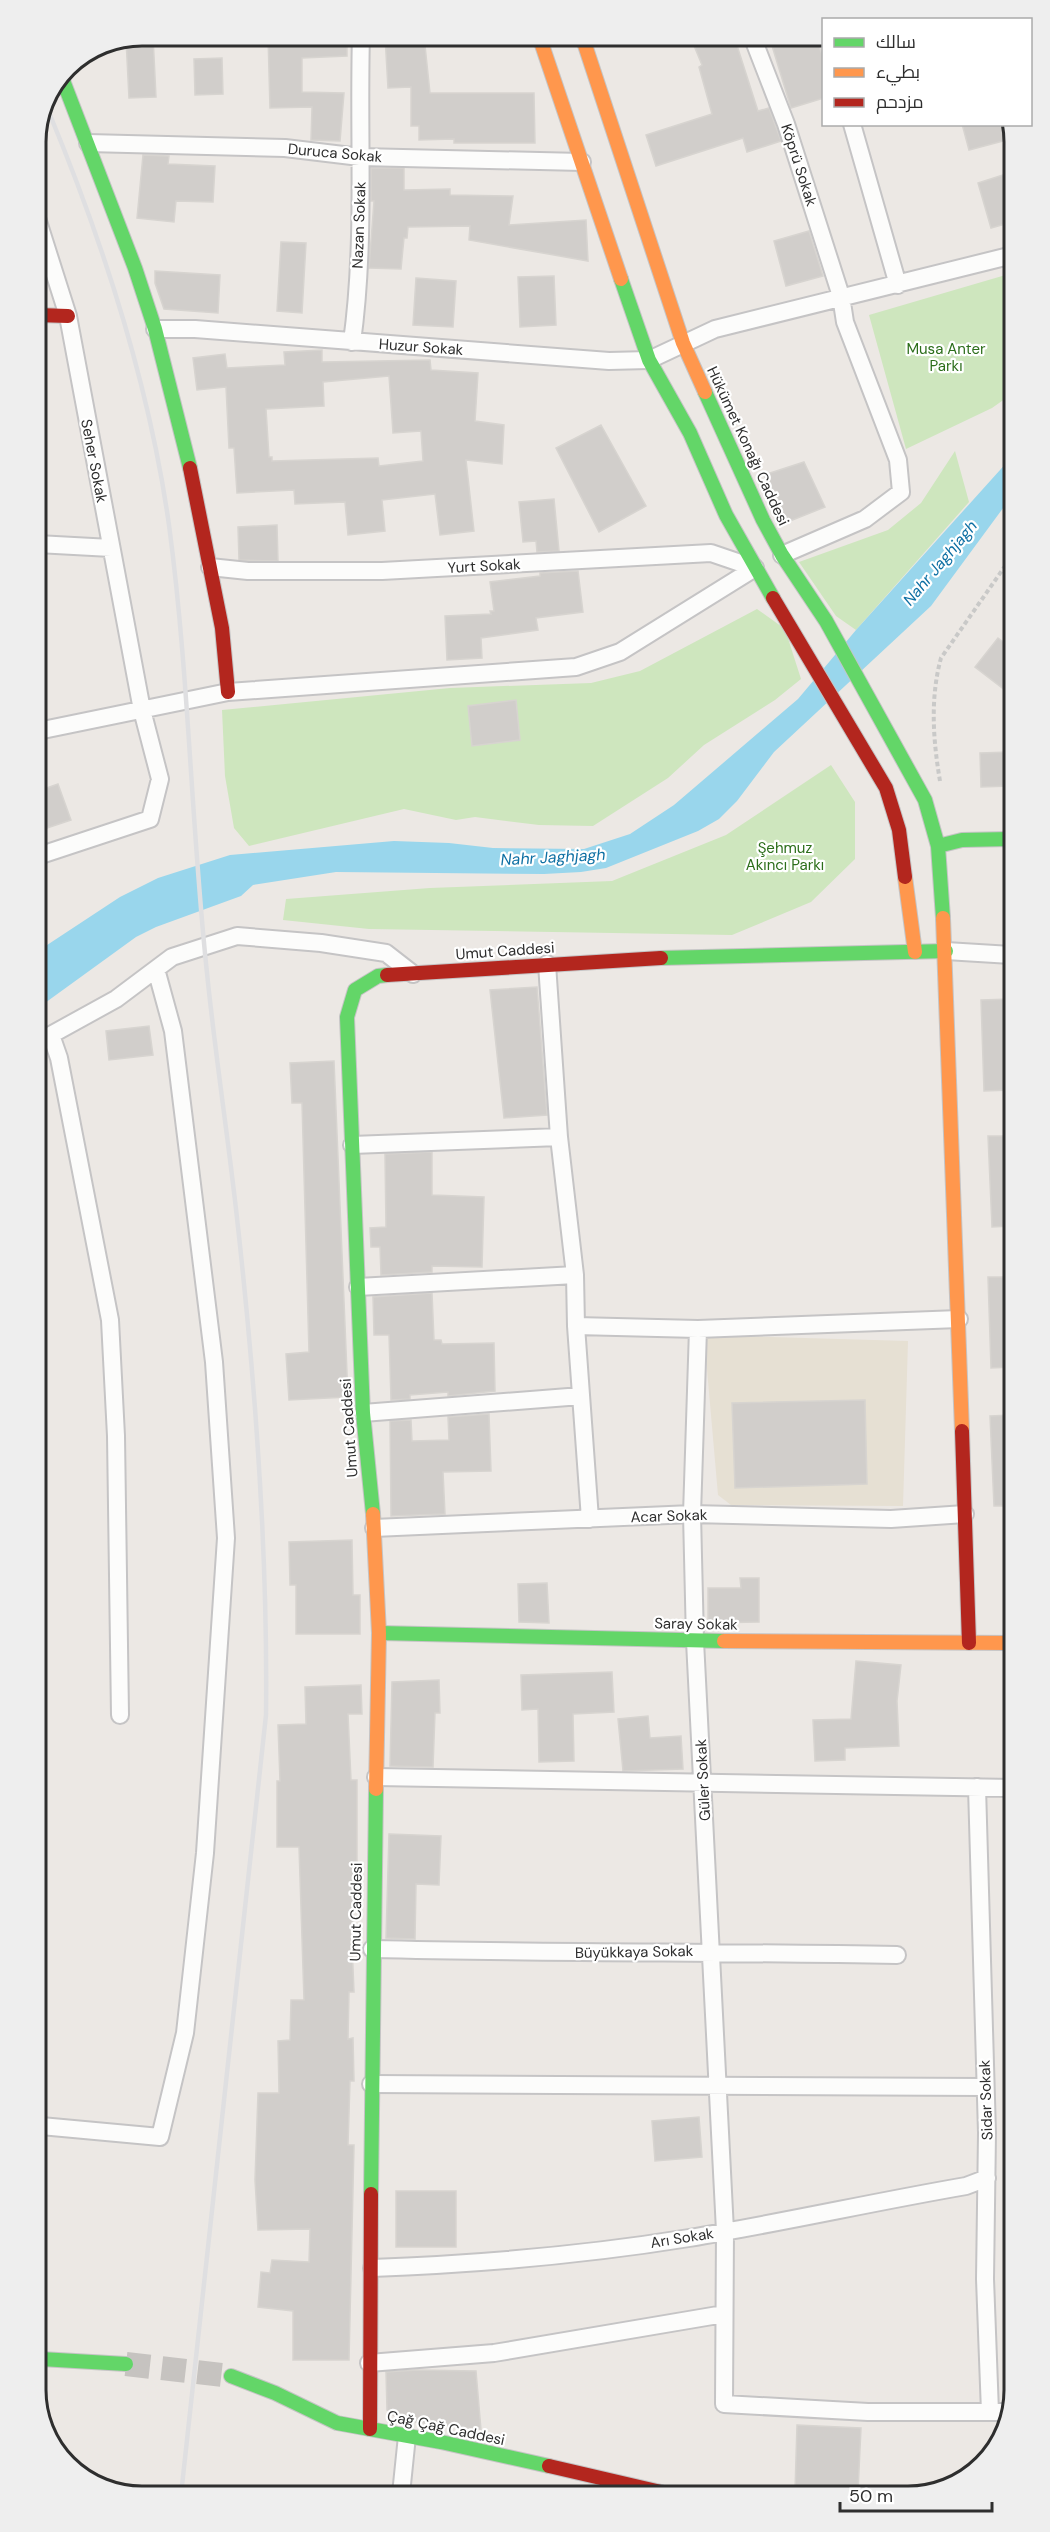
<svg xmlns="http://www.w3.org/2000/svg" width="1050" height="2532" viewBox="0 0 1050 2532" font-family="'DM Sans',Cairo,sans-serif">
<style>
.education{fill:#e6e0d3}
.green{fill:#cee6be}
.water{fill:#99d6ec}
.building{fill:#d1cecb;stroke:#d7d4d0;stroke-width:1.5;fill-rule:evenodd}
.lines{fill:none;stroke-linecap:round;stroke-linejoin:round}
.secondary-tunnel{stroke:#c6c3c0;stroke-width:24;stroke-dasharray:24 12;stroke-linecap:butt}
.street-casing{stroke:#c5c4c5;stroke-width:20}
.fast-casing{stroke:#c5c4c5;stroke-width:16}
.slow-casing{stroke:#c5c4c5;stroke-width:16}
.jam-casing{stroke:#c5c4c5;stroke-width:16}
.path{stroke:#c9c9c8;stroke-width:4;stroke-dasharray:4.5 3;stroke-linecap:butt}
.street{stroke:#fcfcfb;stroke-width:16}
.fast{stroke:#63d668;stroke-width:14}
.slow{stroke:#ff974d;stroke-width:14}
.jam{stroke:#b3261e;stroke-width:14}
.rail{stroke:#dfdfe1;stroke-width:4.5}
.labels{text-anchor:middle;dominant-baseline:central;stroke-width:4.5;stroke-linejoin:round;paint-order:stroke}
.street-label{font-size:15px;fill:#2e2e2e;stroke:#fff}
.park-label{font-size:15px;fill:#2c6e1b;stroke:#fff}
.water-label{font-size:16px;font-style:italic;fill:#0d6fa3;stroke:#fff}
.rim{fill:none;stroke:#2e2e2e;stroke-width:3}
</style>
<rect width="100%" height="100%" fill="#ece8e4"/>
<path class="education" d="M704 1335 908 1341 903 1506 731 1505 718 1495Z"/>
<path class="green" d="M1009 274V396L992 408 906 449 869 315Z
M955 451 969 502 856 630 836 616 799 562 888 530 921 503Z
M757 609 785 629 801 679 775 700 704 745 668 778 593 826 539 825 475 817 456 820 404 809 249 846 234 828 225 776 222 710 450 688 591 683 640 671Z
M831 765 855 802V859L811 902 732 935 369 929 283 920 286 899 430 888 612 881 726 835Z"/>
<path class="water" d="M1009 460V500L931 606 774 752 737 801 719 819 698 831 606 868 581 872 544 874 336 872 253 885 241 896 156 927 136 937 38 1008V951L120 897 158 878 230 855 394 841 449 843 493 848 584 849 630 834 674 805 798 699 856 630Z"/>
<path class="building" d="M142 36H153L156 97 129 98 126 39Z
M268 36H347V56L302 58V92L344 93 340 141 311 140 312 107 270 108Z
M385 36H424L430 93H534L535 143H454V139L419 140V126H411V87L388 88Z
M690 36H734L758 111 769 108 781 141 747 152 743 138 656 166 646 135 712 114 699 67 702 65Z
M769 36H816L824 61V98L791 108Z
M222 58 223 94 195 95 194 59Z
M962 124H1003L1007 140 969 150Z
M143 155 169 156 168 164 215 166 213 202 176 201 174 222 137 218Z
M371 168H404V190L450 189V195L513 196 509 225 586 220 588 261 469 240 470 226 408 227 407 238H404L401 269 369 268 374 201H371Z
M1009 173V223L991 228 978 183Z
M809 231 823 276 786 286 774 241Z
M281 242 306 243 302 313 277 311Z
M155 271 220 275 218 313 164 309 155 283Z
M554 276 556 325 520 327 518 277Z
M416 278 456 281 453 327 413 325Z
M322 350V362L430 360 431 370 478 373 475 421 504 425 502 464 466 460 474 531 440 535 435 494 382 500 385 531 348 535 345 502 295 504 294 490 237 493 234 448H229L226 387 197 390 193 358 225 354 227 368 285 365 284 352ZM389 376 393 433 421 431 423 461 379 466 378 458 272 461V457H269L266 409 324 406 323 382Z
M601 425 646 506 599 532 556 448Z
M804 462 825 507 785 523 764 475Z
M554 499 559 551 537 552 536 541 523 542 519 502Z
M277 525 278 561 239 560 238 527Z
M578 571 583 612 536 618 538 630 481 638 482 658 447 660 445 616 491 614 490 611H494L490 582 540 576V573Z
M998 638 1010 647V694L975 667Z
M516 700 520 740 472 746 468 706Z
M1010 752V786L981 787 980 753Z
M58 784 71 820 41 830 38 822V791Z
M537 987 547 1115 504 1118 490 990Z
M1011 999V1090L984 1091 981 1000Z
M149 1026 153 1055 109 1060 106 1031Z
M334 1061 348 1397 289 1400 286 1354 309 1352 302 1103H292L290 1063Z
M988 1136H1011V1226L992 1227Z
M432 1152V1195L484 1197 482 1267 432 1266V1272L381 1275 380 1247H371L370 1228 386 1227 385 1154Z
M988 1277H1011L1012 1367 991 1368Z
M432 1293 434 1340H441L442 1344 494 1343 495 1391 448 1396V1392L410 1395V1399L391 1400 389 1335H374L373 1297Z
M865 1400 867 1484 735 1488 732 1403Z
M489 1414 491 1471 443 1472 445 1514 391 1516 390 1421 411 1420 412 1441 449 1440 448 1417Z
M1012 1415V1506H994L990 1416Z
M352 1540 353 1595H360V1634H296V1585H290L289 1542Z
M740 1578H759V1622L708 1623V1588H741Z
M547 1583 549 1623 519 1622 518 1584Z
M856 1661 901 1665 897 1701 899 1746 845 1748V1760L815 1761 813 1720 851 1719Z
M612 1672 614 1712 573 1714 574 1761 539 1762 538 1709 522 1710 521 1675Z
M439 1680 440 1713H435L433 1767 390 1766 392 1682Z
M361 1685 362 1714H348L351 1780H357V1888H354L352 1944 354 1992H349L348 2039 353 2038 354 2081H350L348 2145H354L349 2360H293V2311L258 2307 261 2272 270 2273 272 2260 309 2262 310 2229 258 2230 255 2180 258 2093H279L278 2041 290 2040 291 2000H304L299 1847H277V1781H280L278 1725 306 1724 305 1687Z
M648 1716 650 1738 681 1736 683 1769 623 1771 618 1719Z
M389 1834 441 1836 439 1885 416 1884 415 1939 386 1938Z
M699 2117 702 2157 655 2161 652 2121Z
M396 2191H456V2247H396Z
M417 2370 476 2371 481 2430 399 2420 387 2410 386 2372Z
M797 2425 861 2428 858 2491H795Z"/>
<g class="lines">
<path class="secondary-tunnel" d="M126 2364 231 2376"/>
<g class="street-casing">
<path id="street" d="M752 36 786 124 841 296 845 322 898 460 901 492 865 519 782 555
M852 124 898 285
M88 143 285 148 360 157 582 162
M36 215 68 316 142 710 160 779 150 819 38 856
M155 329H195L609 361 649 360 715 329 1009 256
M352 342C366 241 358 138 361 36
M37 544 111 548
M210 567 248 571H382L711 553 755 568
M38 731 228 692 576 667 620 652 755 568
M946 951 1011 955
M547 964 559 1137 575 1275 576 1326 590 1519
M51 1035 59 1058 110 1320 116 1436 120 1715
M38 1042 116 999 172 957 237 936 321 943 386 953 413 974
M352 1145 559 1137
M358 1287 575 1275
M576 1326 698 1329 959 1319
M698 1329 692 1514 695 1641 725 2231 724 2404 868 2412H1007
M363 1413 581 1396
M374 1528 692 1514 891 1519 965 1514
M376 1777 1013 1788
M977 1787 987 2133 985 2279 990 2412
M372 1949C547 1953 722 1952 897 1955
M371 2084 985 2087
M41 2126 160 2137 185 2033 205 1853 226 1538 214 1362 173 1031 156 969
M372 2268C478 2264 584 2255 689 2238 781 2223 873 2202 966 2186L987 2178
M369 2363 494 2353 724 2314
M401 2494 407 2436"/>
</g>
<g class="fast-casing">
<path id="fast" d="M62 78 135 268 155 329 190 468
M621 279 649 360 690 433 726 515 773 598
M705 392 763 520 782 555 826 621 925 800 938 846
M943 918 938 846 962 840 1010 839
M661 958 946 951
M373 1514 363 1413 347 1017 355 990 378 976 387 975
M379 1633 724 1641
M371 2194 376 1789
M41 2359 126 2364
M231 2376 275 2393 337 2423 441 2442 549 2466"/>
</g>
<g class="slow-casing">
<path id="slow" d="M539 36 621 279
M582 36 683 343 705 392
M905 877 915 952
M943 918 962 1431
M373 1514 379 1633 376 1789
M724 1641 1012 1643"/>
</g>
<g class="jam-casing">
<path id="jam" d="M37 315 68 316
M190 468 222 628 228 692
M773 598 886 788 899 830 905 877
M387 975 661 958
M962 1431 969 1643
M370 2429 371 2194
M549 2466 661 2492"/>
</g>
<path class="path" d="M940 781C933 740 930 698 941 658L1010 559"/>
<use href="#street" class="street"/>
<use href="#fast" class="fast"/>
<use href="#slow" class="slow"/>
<use href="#jam" class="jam"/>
<path class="rail" d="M48 110C103 242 149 383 169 525 189 674 191 824 207 973 215 1052 227 1130 236 1209 255 1377 268 1546 266 1715L181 2495"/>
</g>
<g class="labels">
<g class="street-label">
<text transform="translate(335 153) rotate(5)">Duruca Sokak</text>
<text transform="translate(799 165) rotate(72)">Köprü Sokak</text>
<text transform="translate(359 225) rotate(-88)">Nazan Sokak</text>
<text transform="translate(421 347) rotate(4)">Huzur Sokak</text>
<text transform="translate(748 446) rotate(65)">Hükümet Konağı Caddesi</text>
<text transform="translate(94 461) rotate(79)">Seher Sokak</text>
<text transform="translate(484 566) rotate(-3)">Yurt Sokak</text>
<text transform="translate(505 951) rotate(-4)">Umut Caddesi</text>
<text transform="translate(349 1428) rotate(-94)">Umut Caddesi</text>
<text transform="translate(669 1516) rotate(-2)">Acar Sokak</text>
<text transform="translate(696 1624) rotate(1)">Saray Sokak</text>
<text transform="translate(703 1780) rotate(-93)">Güler Sokak</text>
<text transform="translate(356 1912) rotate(-89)">Umut Caddesi</text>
<text transform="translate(634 1952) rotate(-1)">Büyükkaya Sokak</text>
<text transform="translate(986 2100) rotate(-92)">Sidar Sokak</text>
<text transform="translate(682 2238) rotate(-9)">Arı Sokak</text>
<text transform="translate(446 2428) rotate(12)">Çağ Çağ Caddesi</text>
</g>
<g class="park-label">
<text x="946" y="349">Musa Anter<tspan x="946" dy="17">Parkı</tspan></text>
<text x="785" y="848">Şehmuz<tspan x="785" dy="17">Akıncı Parkı</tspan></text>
</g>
<g class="water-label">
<text transform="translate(940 563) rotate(-50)">Nahr Jaghjagh</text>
<text transform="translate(553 857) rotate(-3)">Nahr Jaghjagh</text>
</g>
</g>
<path d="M0 0H1050V2532H0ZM142 46H908A96 96 0 0 1 1004 142V2390A96 96 0 0 1 908 2486H142A96 96 0 0 1 46 2390V142A96 96 0 0 1 142 46Z" fill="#eee" fill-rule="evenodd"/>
<path class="rim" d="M142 46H908A96 96 0 0 1 1004 142V2390A96 96 0 0 1 908 2486H142A96 96 0 0 1 46 2390V142A96 96 0 0 1 142 46Z"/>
<rect x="822" y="18" width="210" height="108" fill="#ffffff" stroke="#ababab" stroke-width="1.5"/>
<rect x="834" y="38" width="30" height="9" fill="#63d668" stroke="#ababab" stroke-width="1.5"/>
<text x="876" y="48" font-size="18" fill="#2e2e2e">سالك</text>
<rect x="834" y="68" width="30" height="9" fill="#ff974d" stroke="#ababab" stroke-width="1.5"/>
<text x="876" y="78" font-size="18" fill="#2e2e2e">بطيء</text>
<rect x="834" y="98" width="30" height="9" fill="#b3261e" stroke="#ababab" stroke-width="1.5"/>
<text x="876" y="108" font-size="18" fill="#2e2e2e">مزدحم</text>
<path d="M840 2502v9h152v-9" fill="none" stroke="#2e2e2e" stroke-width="3"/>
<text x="849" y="2502" font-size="18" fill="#2e2e2e" stroke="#ffffff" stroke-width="4.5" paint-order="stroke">50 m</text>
</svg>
